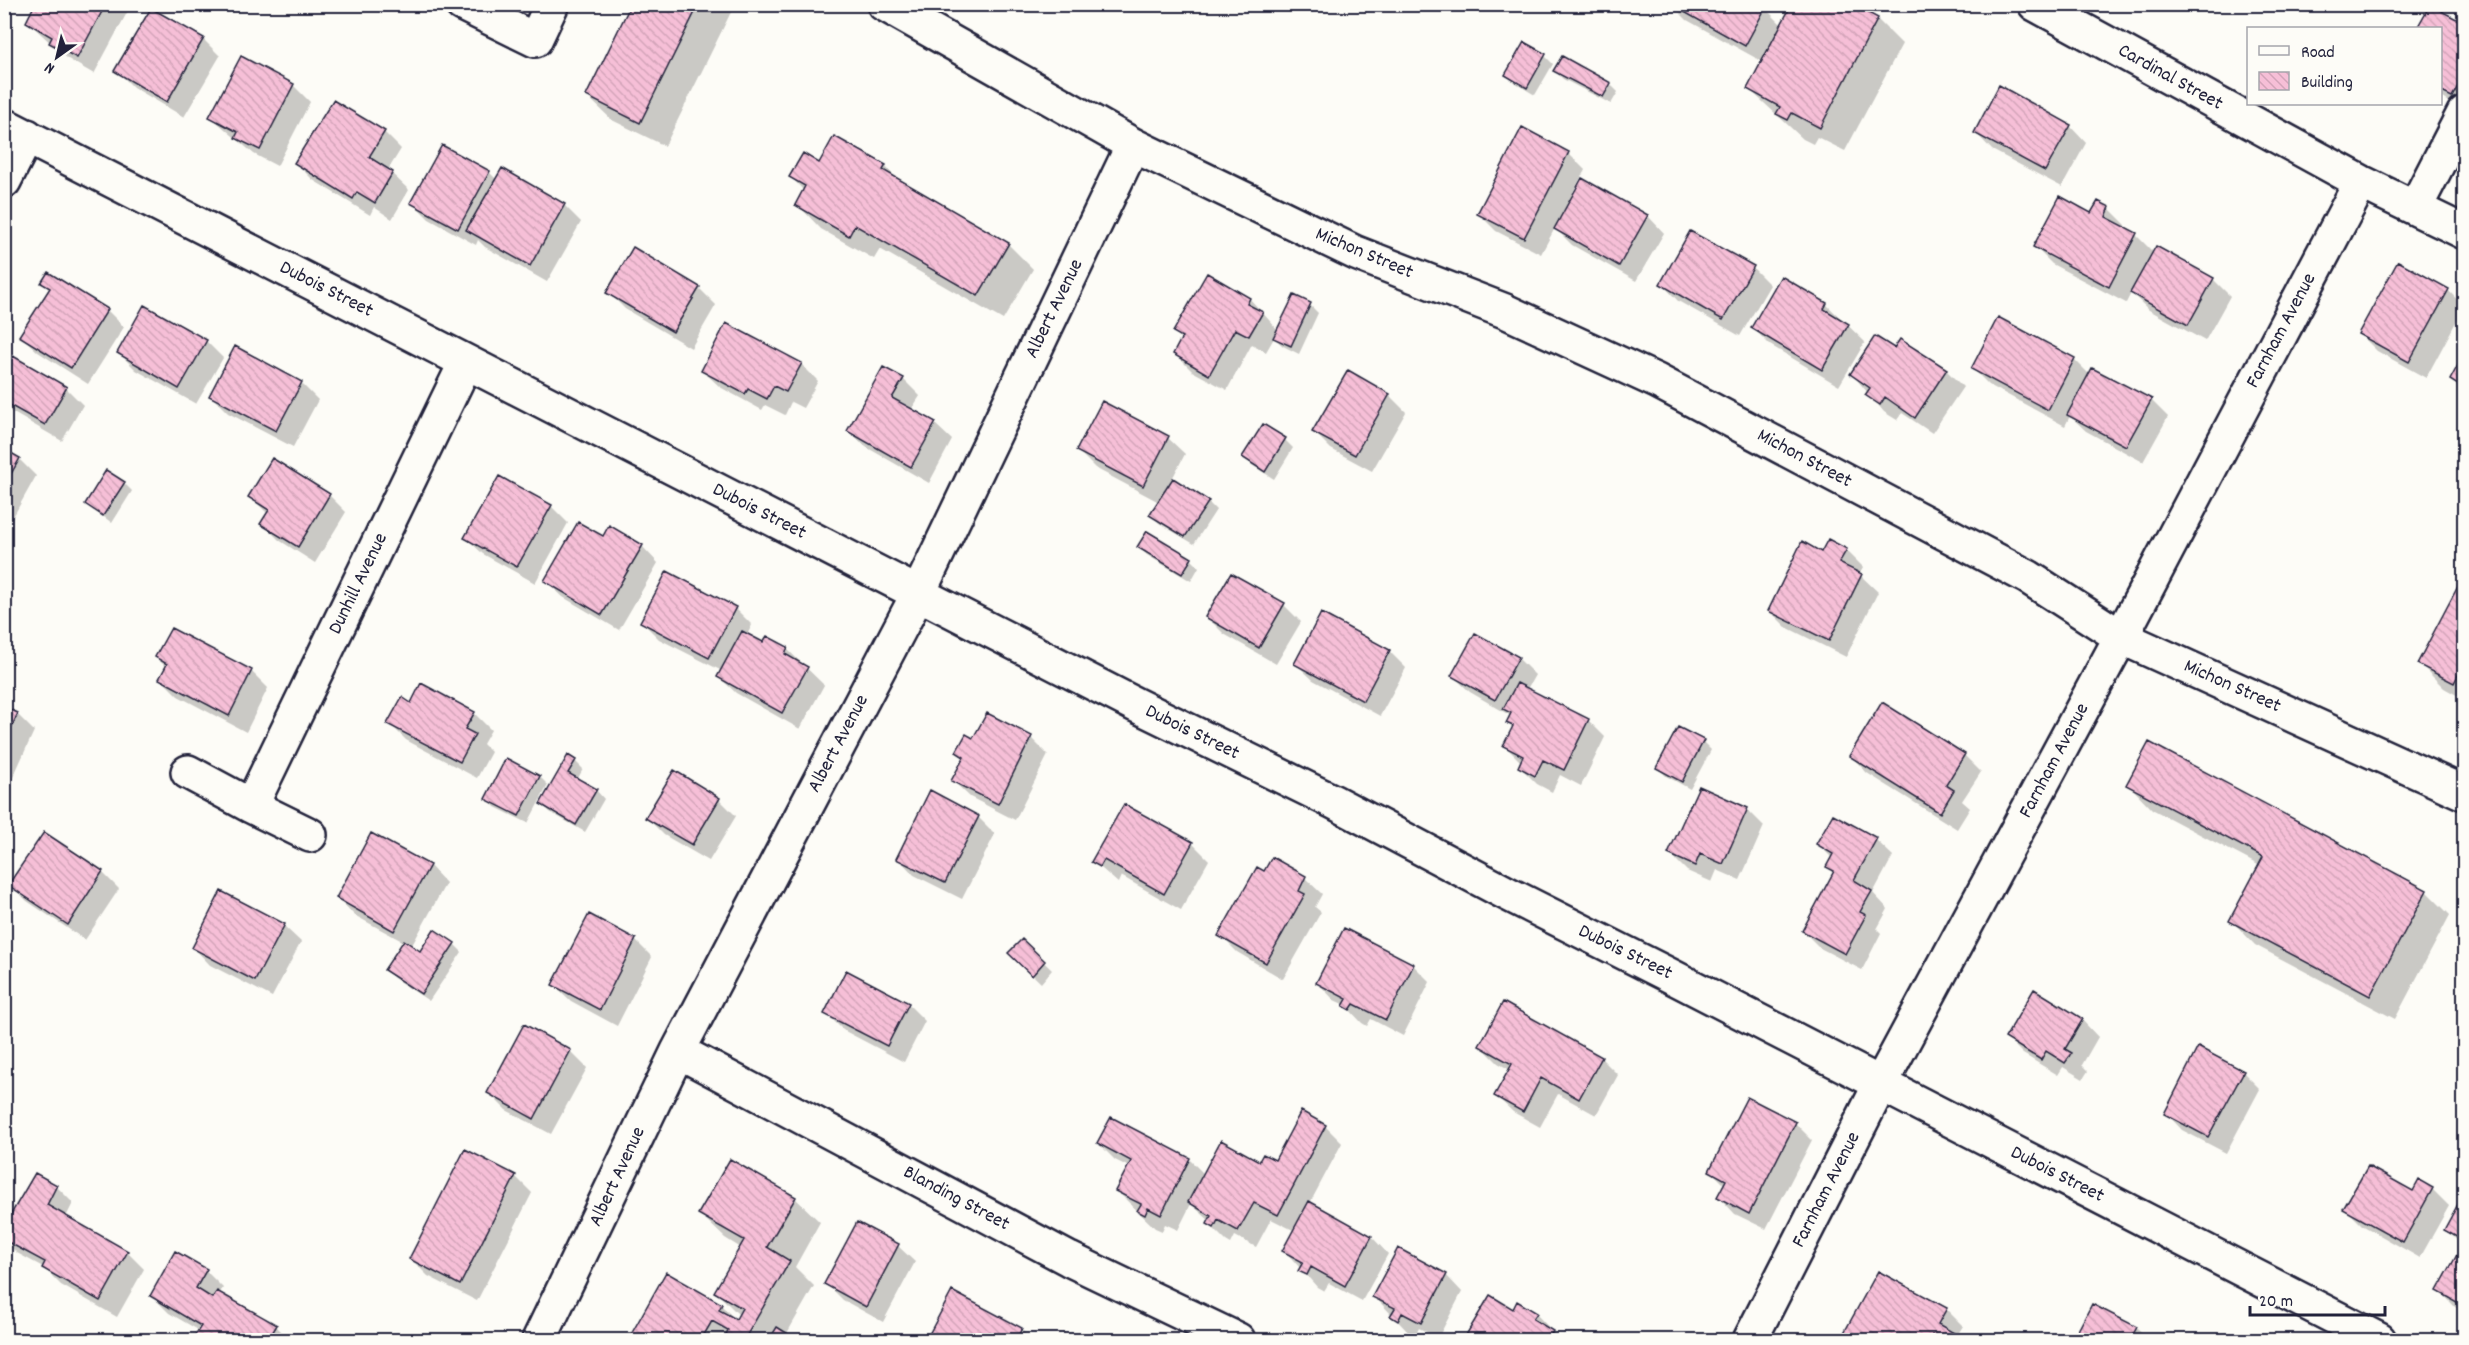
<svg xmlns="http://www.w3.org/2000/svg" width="2469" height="1345" viewBox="0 0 2469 1345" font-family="Dekko,sans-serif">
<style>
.shadow{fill:#0003}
.building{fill:url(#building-back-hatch);stroke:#22223b;stroke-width:1.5}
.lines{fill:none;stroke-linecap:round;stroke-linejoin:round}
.minor-casing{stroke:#22223b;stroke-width:38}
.minor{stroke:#fdfcf7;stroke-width:33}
.labels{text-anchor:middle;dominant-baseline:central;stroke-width:5;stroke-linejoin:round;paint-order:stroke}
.street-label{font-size:20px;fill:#22223b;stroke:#fdfcf7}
</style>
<defs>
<pattern id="building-back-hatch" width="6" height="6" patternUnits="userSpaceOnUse" patternTransform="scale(1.5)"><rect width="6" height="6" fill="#f6bfd7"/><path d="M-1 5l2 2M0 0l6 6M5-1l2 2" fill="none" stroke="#d3a4b9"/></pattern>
</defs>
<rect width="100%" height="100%" fill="#fdfcf7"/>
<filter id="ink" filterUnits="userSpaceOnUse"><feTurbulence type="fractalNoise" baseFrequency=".0167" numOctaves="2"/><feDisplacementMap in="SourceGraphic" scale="12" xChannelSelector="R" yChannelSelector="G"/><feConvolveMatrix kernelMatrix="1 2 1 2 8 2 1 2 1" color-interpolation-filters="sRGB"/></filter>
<g filter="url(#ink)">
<path class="shadow" d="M4 4H14L4 22Z
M37 4H124L129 9 94 74 68 59 28 22Z
M632 4H735L665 146 612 120 587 96Z
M1671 4 1765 8 1782 25 1877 19 1902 44 1845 151 1817 137 1813 144 1803 139 1749 89 1763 62 1687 20Z
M2431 7 2464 25V111L2443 98 2440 101V28H2419Z
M203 39 220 56 184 117 133 87 116 70Z
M1545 56 1553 64 1535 95 1515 83 1506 75Z
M242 58 293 85 310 102 277 166 254 154 211 117Z
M1555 71 1610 84 1618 92 1611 104 1563 79Z
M2070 126 2086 143 2062 187 1992 150 1976 133Z
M384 132 401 149 388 170 409 190 392 219 374 207 370 215 313 180 296 163Z
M1568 153 1585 170 1573 192 1576 193 1583 180 1648 216 1664 233 1636 281 1572 245 1555 228 1541 254 1496 231 1479 214Z
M820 165 885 166 901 183 1008 244 1033 269 1003 320 880 249 874 259 821 229 797 204 804 191 791 177Z
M489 172 497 180 564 205 581 222 547 282 485 247 478 240 476 245 429 219 412 202Z
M2098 203 2110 209 2126 225 2125 229 2136 235 2154 253 2213 279 2230 296 2205 341 2149 310 2131 293 2126 303 2052 264 2035 247 2092 215Z
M1753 268 1770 285 1740 336 1678 301 1662 284Z
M1208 275 1250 299 1278 330 1310 305 1318 313 1299 354 1283 346 1274 338 1266 352 1252 344 1227 390 1192 371 1175 354 1183 340 1175 332Z
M43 283 107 310 124 327 88 384 38 352 21 336 50 290Z
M699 288 716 305 691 348 625 309 608 292Z
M2448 290 2464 307 2426 378 2377 351 2360 334Z
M1826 304 1865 342 1839 386 1770 345 1753 328Z
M206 341 223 358 196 404 136 370 119 353Z
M1894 350 1946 370 1963 387 1932 433 1902 413 1897 420 1884 412 1852 374Z
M2464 357V393L2452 380Z
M2074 359 2090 375 2151 400 2168 417 2143 462 2086 431 2070 416 2065 426 1989 385 1973 369Z
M801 364 818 381 803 408 791 402 785 415 765 405 762 410 720 387 703 371Z
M4 374 66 388 83 405 62 441 10 411 4 405Z
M903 379 920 396 911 410 935 424 952 440 929 483 866 447 849 431Z
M301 383 318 400 293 447 228 413 211 396Z
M1389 395 1406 412 1372 471 1331 449 1314 432Z
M1168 438 1185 454 1172 479 1208 502 1216 510 1194 544 1159 523 1151 514 1159 502 1095 468 1078 451Z
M1285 440 1293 448 1274 479 1252 465 1244 457Z
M4 451 19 459 36 476 4 533Z
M272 460 329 495 346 512 315 563 279 540 262 523 268 514 250 496Z
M124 483 132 491 112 523 87 504Z
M551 506 568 523 535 583 483 554 466 538Z
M604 538 642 546 658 563 619 630 563 597 546 581Z
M1139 547 1191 559 1199 567 1191 581 1147 555Z
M1846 550 1863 567 1859 574 1878 592 1846 657 1786 627 1769 610 1822 554Z
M2464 578V699L2444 688 2419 663Z
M1284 605 1301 622 1276 664 1224 634 1207 617Z
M735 608 752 625 747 635 764 645 767 638 787 649 824 685 800 729 736 693 719 677 722 671 659 639 642 622Z
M171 630 252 672 268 688 246 732 178 696 161 679 167 668 156 657Z
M1389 651 1406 668 1380 716 1313 680 1296 664Z
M1518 658 1535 675 1527 689 1588 720 1605 737 1581 786 1560 775 1552 792 1537 784 1520 767 1522 763 1505 746 1514 729 1508 723 1511 716 1470 692 1453 676Z
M411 705 474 713 491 730 483 744 491 752 477 778 406 740 389 723Z
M4 708 17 714 34 731 6 793Z
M987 715 1031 738 1048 755 1015 820 970 797 953 781 965 759 958 752 974 740Z
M1679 729 1703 742 1711 750 1690 789 1666 776 1658 768Z
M1964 755 1981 772 1962 801 1970 808 1957 829 1867 773 1851 756Z
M575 761 583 769 577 780 596 790 604 799 585 832 550 812 541 803Z
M540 777 548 785 528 823 495 807 487 798Z
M2128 784 2426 891 2450 915 2395 1019 2255 945 2231 920 2260 866 2152 809Z
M931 792 978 817 995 834 962 899 914 875 898 858Z
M719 799 736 816 709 861 664 835 647 818Z
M1747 809 1764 826 1740 880 1717 870 1712 882 1687 871 1670 854Z
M1833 816 1876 840 1893 856 1873 893 1888 909 1877 929 1881 933 1862 970 1820 948 1803 931 1835 873 1828 866 1832 858 1818 844Z
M372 835 430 866 446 883 411 947 420 953 454 944 462 952 429 1001 394 978 386 970 404 942 354 915 338 898Z
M1192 843 1209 860 1181 910 1121 876 1118 883 1093 861Z
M1273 859 1305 878 1322 894 1315 907 1321 912 1283 979 1237 952 1220 935Z
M102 872 119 889 85 940 27 901 10 884Z
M589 916 635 940 652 957 617 1026 571 1001 554 985Z
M284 926 301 942 272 997 210 965 194 948Z
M1022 941 1052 970 1041 983 1010 953Z
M1413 965 1430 982 1403 1036 1371 1019 1367 1026 1362 1023 1345 1005 1334 1000 1318 983Z
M908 1004 925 1021 904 1062 843 1030 826 1013Z
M1504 1004 1601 1058 1618 1075 1596 1115 1558 1094 1540 1127 1513 1112 1496 1096 1510 1070 1498 1063 1481 1046Z
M2082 1020 2098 1037 2082 1065 2088 1071 2083 1079 2063 1067 2058 1075 2023 1054 2006 1037Z
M570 1051 587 1068 551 1134 506 1110 489 1093Z
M2243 1072 2260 1089 2226 1153 2182 1130 2166 1113Z
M1795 1123 1812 1140 1766 1229 1735 1214 1719 1197 1725 1185 1711 1171Z
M1325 1126 1342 1143 1310 1203 1372 1237 1388 1254 1362 1301 1329 1283 1324 1291 1317 1287 1284 1250 1295 1231 1271 1219 1256 1247 1235 1236 1231 1244 1226 1241 1209 1224 1210 1221 1191 1204 1178 1230 1165 1224 1162 1231 1155 1228 1117 1191 1129 1167 1115 1160 1098 1143 1189 1159 1204 1174 1260 1163 1276 1162Z
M35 1175 56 1186 73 1203 66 1217 127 1252 144 1269 117 1317 61 1285 43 1267 17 1253 4 1240Z
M515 1176 532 1193 477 1301 428 1276 411 1259Z
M2432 1189 2449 1206 2420 1258 2362 1225 2345 1208Z
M2464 1196V1312L2455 1307 2439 1290 2463 1247 2446 1229Z
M795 1198 820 1222 795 1267 814 1286 786 1335 796 1340H629L667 1274 721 1305 737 1321 739 1315 716 1292 741 1248 725 1238 700 1214Z
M857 1224 898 1246 915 1262 883 1322 843 1300 826 1283Z
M206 1271 223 1288 219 1294 276 1326 290 1340H194L200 1331 169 1313 152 1296Z
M1879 1273 1946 1309 1963 1326 1956 1337 1960 1340H1841Z
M1446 1275 1462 1292 1438 1338 1419 1328 1415 1336 1409 1333 1374 1296Z
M953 1293 1021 1329 1032 1340H927Z
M1490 1297 1513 1311 1536 1314 1561 1340H1465Z
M2093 1306 2136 1328 2149 1340H2075Z"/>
<path class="building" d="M35 4H106L77 58 49 43 52 37 26 22Z
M631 4H699L640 123 586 96Z
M1670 4H1762L1766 7 1745 46Z
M1792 4H1852L1878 18 1820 128 1792 113 1788 120 1776 114 1780 107 1747 89Z
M2430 5 2464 23V75L2452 97 2440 91V28H2417Z
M151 8 204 38 167 102 114 71Z
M1524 42 1546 54 1527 88 1505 75Z
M241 56 294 84 260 150 235 138 238 132 209 117Z
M1562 56 1611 83 1603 97 1553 71Z
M1999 85 2071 125 2045 171 1974 133Z
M333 100 385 131 369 157 393 172 375 203 357 192 353 199 294 163Z
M1522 127 1569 152 1524 238 1477 214Z
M834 136 886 165 883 170 1009 243 978 296 855 225 849 236 795 205 805 186 789 177 803 153 819 163Z
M442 145 490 171 458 229 410 203Z
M502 168 565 204 530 266 466 230Z
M1582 178 1648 215 1619 266 1554 229Z
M2060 196 2091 213 2098 201 2110 207 2106 217 2137 233 2109 287 2033 247Z
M1690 231 1754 266 1723 320 1660 284Z
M2156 246 2214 278 2188 325 2130 293Z
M633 247 700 287 673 332 606 293Z
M2398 261 2449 289 2409 362 2358 334Z
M48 272 108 309 71 368 19 336 50 288 41 283Z
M1207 273 1250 298 1247 304 1263 312 1249 336 1235 329 1209 375 1173 354 1182 337 1173 332Z
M1781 276 1827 303 1824 309 1849 324 1822 370 1751 328Z
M1294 295 1311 303 1291 346 1273 338Z
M144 305 207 340 179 389 117 353Z
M1998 317 2075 358 2048 410 1971 369Z
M726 323 802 363 786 392 774 386 767 399 748 389 745 394 701 371Z
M1875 336 1894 348 1900 339 1947 369 1915 418 1885 397 1880 405 1865 395 1870 388 1850 374Z
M235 346 302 382 276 431 209 396Z
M2464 354V389L2450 380Z
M13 356 67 387 45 425 4 402V371Z
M883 367 904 378 892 398 936 422 911 467 847 431Z
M2092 368 2152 399 2126 446 2067 415Z
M1348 370 1390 394 1355 455 1312 432Z
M1102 401 1169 436 1143 486 1076 451Z
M1263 424 1286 438 1265 472 1242 457Z
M4 449 20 458 4 486Z
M272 458 330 494 298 547 260 524 269 510 248 497Z
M106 470 125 482 103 516 85 504Z
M499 476 552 505 517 567 464 538Z
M1173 478 1209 501 1185 537 1149 515Z
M578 522 603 536 609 525 643 545 602 615 544 581Z
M1147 531 1192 558 1182 574 1137 547Z
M1828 539 1847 549 1839 563 1862 574 1829 641 1768 611 1802 541 1821 552Z
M667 571 736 607 709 658 640 622Z
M1231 573 1285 603 1259 648 1205 617Z
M2464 575V663L2454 683 2417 664Z
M1321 613 1390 650 1363 701 1294 664Z
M171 628 252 670 229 716 159 679 167 664 155 657Z
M742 631 763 642 767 636 788 647 785 654 808 667 782 713 717 677Z
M1475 633 1519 657 1495 700 1451 676Z
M421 683 475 712 465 729 475 734 460 762 387 724 402 697 411 703Z
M1517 683 1589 719 1564 770 1543 760 1535 776 1518 767 1523 756 1503 746 1513 726 1506 723 1511 713 1503 709Z
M1882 702 1965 754 1946 785 1954 790 1940 813 1849 756Z
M4 707 18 713 4 743Z
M987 713 1032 736 998 804 951 781 964 757 956 752 966 734 973 738Z
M1678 727 1704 740 1682 782 1656 768Z
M2149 742 2427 890 2370 996 2229 921 2263 857 2126 785Z
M568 755 576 760 568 773 597 789 576 825 540 804Z
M506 758 540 776 519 816 485 799Z
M674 770 720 798 692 845 645 818Z
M1699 786 1748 808 1723 864 1700 854 1695 866 1668 854Z
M930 790 979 816 945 883 896 859Z
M1124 804 1193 842 1164 894 1104 860 1100 867 1091 862Z
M1833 814 1877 838 1854 880 1872 891 1860 912 1866 915 1845 954 1802 931 1834 871 1826 867 1833 854 1816 844Z
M44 832 103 871 68 925 8 885Z
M371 833 430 865 394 931 336 898Z
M1272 857 1306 876 1299 891 1305 894 1266 963 1218 936 1257 867 1264 871Z
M221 891 285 924 255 981 192 948Z
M589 914 636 939 600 1010 552 985Z
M1344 928 1414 964 1386 1020 1354 1004 1350 1010 1343 1006 1347 999 1316 983Z
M434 929 455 943 421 994 384 970 404 940 420 951Z
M1022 939 1045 961 1032 976 1008 953Z
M846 970 909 1003 887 1046 824 1014Z
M2034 989 2083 1019 2065 1049 2072 1053 2065 1063 2046 1051 2041 1060 2005 1038Z
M1503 1002 1602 1057 1579 1099 1541 1078 1523 1112 1494 1096 1512 1064 1479 1046Z
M524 1024 571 1050 534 1119 487 1093Z
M2198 1047 2244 1071 2208 1137 2164 1114Z
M1747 1097 1796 1122 1749 1214 1717 1197 1726 1180 1709 1171Z
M1301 1111 1326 1125 1278 1215 1254 1203 1238 1231 1218 1220 1214 1228 1207 1224 1211 1216 1188 1202 1221 1140 1259 1161 1263 1154 1275 1160Z
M1111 1117 1190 1158 1161 1215 1148 1208 1145 1215 1137 1211 1141 1204 1115 1191 1131 1161 1097 1143Z
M465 1149 516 1175 460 1285 409 1259Z
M730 1159 796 1197 767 1247 790 1261 744 1340 724 1339 728 1330 712 1321 701 1340H628L666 1272 722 1304 719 1310 736 1319 742 1308 714 1292 744 1240 698 1214Z
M2368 1166 2413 1191 2419 1180 2433 1188 2403 1242 2343 1209Z
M35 1173 57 1185 47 1205 128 1251 100 1301 42 1268 45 1262 4 1240V1226Z
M2464 1193V1241L2444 1230Z
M1309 1201 1372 1236 1345 1286 1311 1267 1307 1275 1298 1271 1303 1262 1282 1251Z
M857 1222 899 1244 866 1307 824 1284Z
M2464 1242V1306L2437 1291Z
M1398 1248 1447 1274 1421 1323 1402 1313 1398 1321 1390 1316 1395 1308 1372 1297Z
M175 1251 207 1269 196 1288 212 1298 217 1291 277 1325 268 1340H192L201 1326 150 1296Z
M1878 1271 1947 1308 1938 1324 1954 1333 1951 1340H1943L1932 1335 1929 1340H1840Z
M952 1291 1022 1328 1016 1340H926Z
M1490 1295 1513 1309 1517 1301 1537 1313 1533 1319 1553 1331 1548 1340H1463Z
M2092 1304 2137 1327 2130 1340H2073Z
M777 1327 798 1340H769Z"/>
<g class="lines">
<g class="minor-casing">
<path id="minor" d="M462 4 535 40 552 4
M884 4 1133 145 1356 253 1505 311 1657 381 2028 577 2121 637 2464 793
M2035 4 2361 182 2464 232
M4 125 1136 705 1334 802 1508 894 1669 975 2379 1340
M4 181 27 136
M2415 208 2464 113
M188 772 251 806 310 835
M251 806 466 362
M678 1051 1069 1259 1238 1340
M539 1340 678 1051 918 594 1133 145
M1750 1340 1881 1083 2121 637 2361 182"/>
</g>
<use href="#minor" class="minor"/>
</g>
</g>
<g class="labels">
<g class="street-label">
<text transform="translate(2170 78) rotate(29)">Cardinal Street</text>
<text transform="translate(1364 254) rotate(23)">Michon Street</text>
<text transform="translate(326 290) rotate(27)">Dubois Street</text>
<text transform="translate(1055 309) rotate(-64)">Albert Avenue</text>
<text transform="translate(2282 331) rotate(-62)">Farnham Avenue</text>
<text transform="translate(1804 459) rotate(28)">Michon Street</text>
<text transform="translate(759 512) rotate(27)">Dubois Street</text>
<text transform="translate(359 584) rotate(-64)">Dunhill Avenue</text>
<text transform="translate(2232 687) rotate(24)">Michon Street</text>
<text transform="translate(1192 733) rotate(26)">Dubois Street</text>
<text transform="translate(839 744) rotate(-62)">Albert Avenue</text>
<text transform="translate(2055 761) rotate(-62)">Farnham Avenue</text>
<text transform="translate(1625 953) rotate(26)">Dubois Street</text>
<text transform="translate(2057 1175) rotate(27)">Dubois Street</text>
<text transform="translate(618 1177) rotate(-65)">Albert Avenue</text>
<text transform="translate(1827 1190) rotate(-63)">Farnham Avenue</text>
<text transform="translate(956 1199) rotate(28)">Blanding Street</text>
</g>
</g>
<rect width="2469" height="1345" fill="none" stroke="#fdfcf7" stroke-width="24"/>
<rect x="12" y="12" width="2445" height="1321" fill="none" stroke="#22223b" stroke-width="2" filter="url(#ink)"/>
<rect x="2247" y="27" width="195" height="78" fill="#fdfcf7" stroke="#a5a5ac" stroke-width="1.5"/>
<rect x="2259" y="46" width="30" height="9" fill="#fdfcf7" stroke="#a5a5ac" stroke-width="1.5"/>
<text x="2301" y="57" font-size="18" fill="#22223b">Road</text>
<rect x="2259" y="72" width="30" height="18" fill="url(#building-back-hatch)" stroke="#a5a5ac" stroke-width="1.5"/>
<text x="2301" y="87" font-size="18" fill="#22223b">Building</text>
<g transform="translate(57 57) rotate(214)" stroke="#fdfcf7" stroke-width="4.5" paint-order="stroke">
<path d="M0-4.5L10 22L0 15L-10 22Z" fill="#22223b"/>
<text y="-9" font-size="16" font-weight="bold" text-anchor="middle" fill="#22223b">N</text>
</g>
<path d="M2250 1306v9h135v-9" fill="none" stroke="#22223b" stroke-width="3"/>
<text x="2259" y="1306" font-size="18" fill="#22223b" stroke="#fdfcf7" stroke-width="4.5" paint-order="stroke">20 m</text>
</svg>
